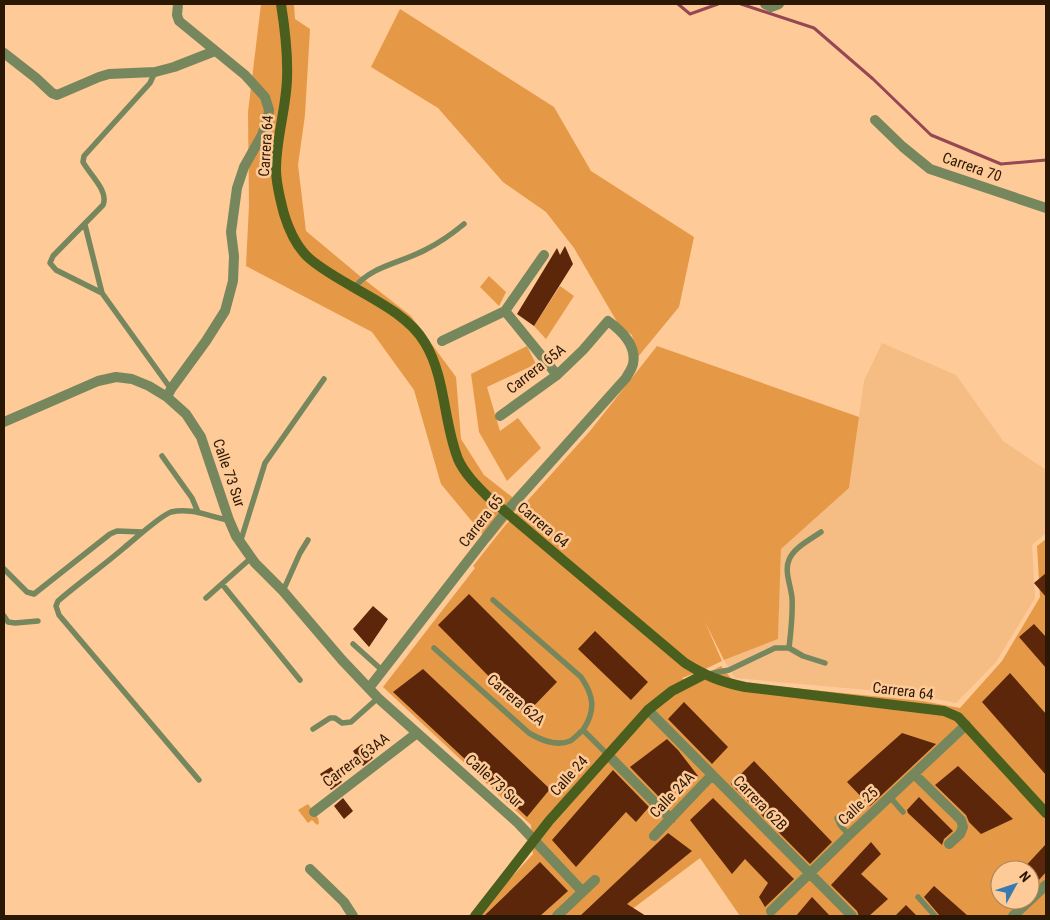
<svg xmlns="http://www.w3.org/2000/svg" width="1050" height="920" viewBox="0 0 1050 920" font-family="'Roboto Condensed',sans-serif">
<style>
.built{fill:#f5bc84}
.green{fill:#e59946;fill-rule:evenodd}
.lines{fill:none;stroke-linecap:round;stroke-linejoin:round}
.stream{stroke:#964754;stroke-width:3}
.building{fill:#5b2609}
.lane{stroke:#76865d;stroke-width:5.5}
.street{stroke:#76865d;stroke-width:10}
.secondary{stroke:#4a5f1e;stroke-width:10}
.labels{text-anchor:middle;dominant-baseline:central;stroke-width:5;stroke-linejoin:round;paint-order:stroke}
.street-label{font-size:15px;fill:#2a1804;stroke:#feca98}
</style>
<rect width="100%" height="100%" fill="#feca98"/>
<path class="built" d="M882 343 956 375 1003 441 1046 470V533L1032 545 1035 598 996 662 956 703 912 694 735 678 724 660 778 639 781 549 849 488 864 381Z"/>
<path class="green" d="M261 4H294L295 19 310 29 305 115 298 165 306 231 361 277 411 316 456 377 461 439 484 475 521 504 489 542 441 484 414 390 372 332 246 266 249 205 248 112Z
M400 9 554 107 591 171 694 237 679 307 637 358 632 335 620 327 574 248 546 212 503 182 438 108 371 67Z
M489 276 506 292 499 306 480 287Z
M560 286 574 296 546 339 534 326Z
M527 346 536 364 487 387 500 431 518 418 541 448 507 481 479 432 471 374Z
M657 346 859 417 849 488 781 549 778 639 724 660 705 622 722 661 701 671 682 678 688 683 721 666 734 682 922 701 960 708 1002 661 1040 597 1037 546 1046 539V916H740L700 858 623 916H480V911L533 854 531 825 383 687 475 568 473 566 503 528 590 431ZM1000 870H1030V900H1000Z
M308 804 318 818 319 823 317 825 312 820 308 823 298 810Z"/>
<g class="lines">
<path class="stream" d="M678 4 690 14 718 4
M741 4 814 28 873 79 931 135 1001 164 1046 160"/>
</g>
<path class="building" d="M565 246 573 264 534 326 517 314 557 248 560 255Z
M1046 573V597L1034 583Z
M469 594 557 682 526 714 438 625Z
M373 606 388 619 369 647 353 629Z
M1034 624 1046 637V668L1019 637Z
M595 631 648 682 631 700 578 649Z
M423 669 550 789 527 817 393 692Z
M1010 673 1046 714V775L982 702Z
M684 702 728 747 712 764 668 719Z
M902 733 936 744 870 806 847 782Z
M667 739 678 750 698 776 661 799 630 767Z
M362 744 373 758 363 766 353 751Z
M754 761 832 842 810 864 731 784Z
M958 766 1013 819 981 834 969 822 966 815 935 785Z
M331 767 342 782 331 790 320 774Z
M613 770 649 807 636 822 626 812 576 867 552 840Z
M919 797 953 831 944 839 942 845 908 813 907 810Z
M343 798 353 811 344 819 334 806Z
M713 798 794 879 765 907 759 897 768 883 745 859 732 874 690 820Z
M668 833 692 851 627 904 646 916H580Z
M871 842 881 854 861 874 888 899 869 916H859L857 911 831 885Z
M1046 844V872L1030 890V870H1022Z
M540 862 568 891 540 916H484Z
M934 886 968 916H940L924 897Z
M812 897 830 916H796Z
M906 905 917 916H895Z"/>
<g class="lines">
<path class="lane" d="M85 225 102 293 171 389
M354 288C371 266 401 263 425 250 439 243 452 234 464 224
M102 293 56 270 50 263 53 256 103 205C109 191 90 175 83 162L84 156 150 83 155 72
M162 456 192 498 198 512
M240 543 265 463 324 379
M4 569 27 592 34 594 110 534 117 531 142 532
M222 584 300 680
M283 591 300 553 308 540
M206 598 251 558
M493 600 581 677C594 696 596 710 583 730
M4 616 8 622 15 623 38 621
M353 644 383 671
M434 648 529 733C541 740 556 747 570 741 574 739 579 733 583 730L608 755
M789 648C791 631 793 615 792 598 791 586 784 571 789 560 793 548 811 539 821 532
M709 674 729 670 775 648H789L803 656 825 663
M313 729 330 718H335L342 723 351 722 378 698
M199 780 59 615 56 606 58 601C80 582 103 566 125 547 135 539 160 516 171 512 191 507 210 517 229 520
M890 797 903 812
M837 818 840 825 849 835
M918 897 935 916"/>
<path class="street" d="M765 4 771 7 779 4
M4 53 36 78 52 93 57 95 99 77 109 74 155 72 174 67 215 51
M875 120 903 147 930 169 1046 208
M505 311 557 375
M442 341 505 311 544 255
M167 397 171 389 206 341 225 311 233 281 234 256 231 232 237 188 244 167 262 135 268 117 269 110 265 97 245 75 179 21 177 15 178 4
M4 422 98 381 116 377 132 379 149 386 167 397 186 414 201 437 229 520 236 536 255 563 283 591 342 660 378 698 518 823 582 891
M369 688 505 513 626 378C628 374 632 369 633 364 637 345 622 331 608 321L583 350 557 375 500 416
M648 710 852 916
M608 755 671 819
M914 774 961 820 963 827 960 834 949 844
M314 812 417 733
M654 836 712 775
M310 869 344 902 353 916
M771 911 849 835 966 725
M557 916 595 880
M1013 916 1046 885"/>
<path class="secondary" d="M281 4C285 29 288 54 287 79 286 109 276 139 276 169 276 184 280 199 284 214 289 230 297 248 310 259 344 288 404 306 425 343 446 378 443 421 458 459 464 473 477 486 488 497L685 663C706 676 721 682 745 687L944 711 958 717 1046 813
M475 916 549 821 648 710 672 691 703 675"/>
</g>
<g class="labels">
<g class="street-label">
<text transform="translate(266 146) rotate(-86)">Carrera 64</text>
<text transform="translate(972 167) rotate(19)">Carrera 70</text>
<text transform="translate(536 369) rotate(-38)">Carrera 65A</text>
<text transform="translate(229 473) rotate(71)">Calle 73 Sur</text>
<text transform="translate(481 521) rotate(-52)">Carrera 65</text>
<text transform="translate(543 525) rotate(40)">Carrera 64</text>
<text transform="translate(903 691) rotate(7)">Carrera 64</text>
<text transform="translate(516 700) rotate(40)">Carrera 62A</text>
<text transform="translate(356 760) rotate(-37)">Carrera 63AA</text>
<text transform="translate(569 776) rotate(-48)">Calle 24</text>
<text transform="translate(494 781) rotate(42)">Calle 73 Sur</text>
<text transform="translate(672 795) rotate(-46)">Calle 24A</text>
<text transform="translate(760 803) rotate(46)">Carrera 62B</text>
<text transform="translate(858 806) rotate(-43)">Calle 25</text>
</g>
</g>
<rect width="1050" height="920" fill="none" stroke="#2a1804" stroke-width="10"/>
<g transform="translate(1015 885) rotate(50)"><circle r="24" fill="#feca98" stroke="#a9835d"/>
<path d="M0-4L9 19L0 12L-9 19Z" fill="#377bb1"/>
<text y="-8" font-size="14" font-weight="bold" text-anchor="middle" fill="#2a1804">N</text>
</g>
</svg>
